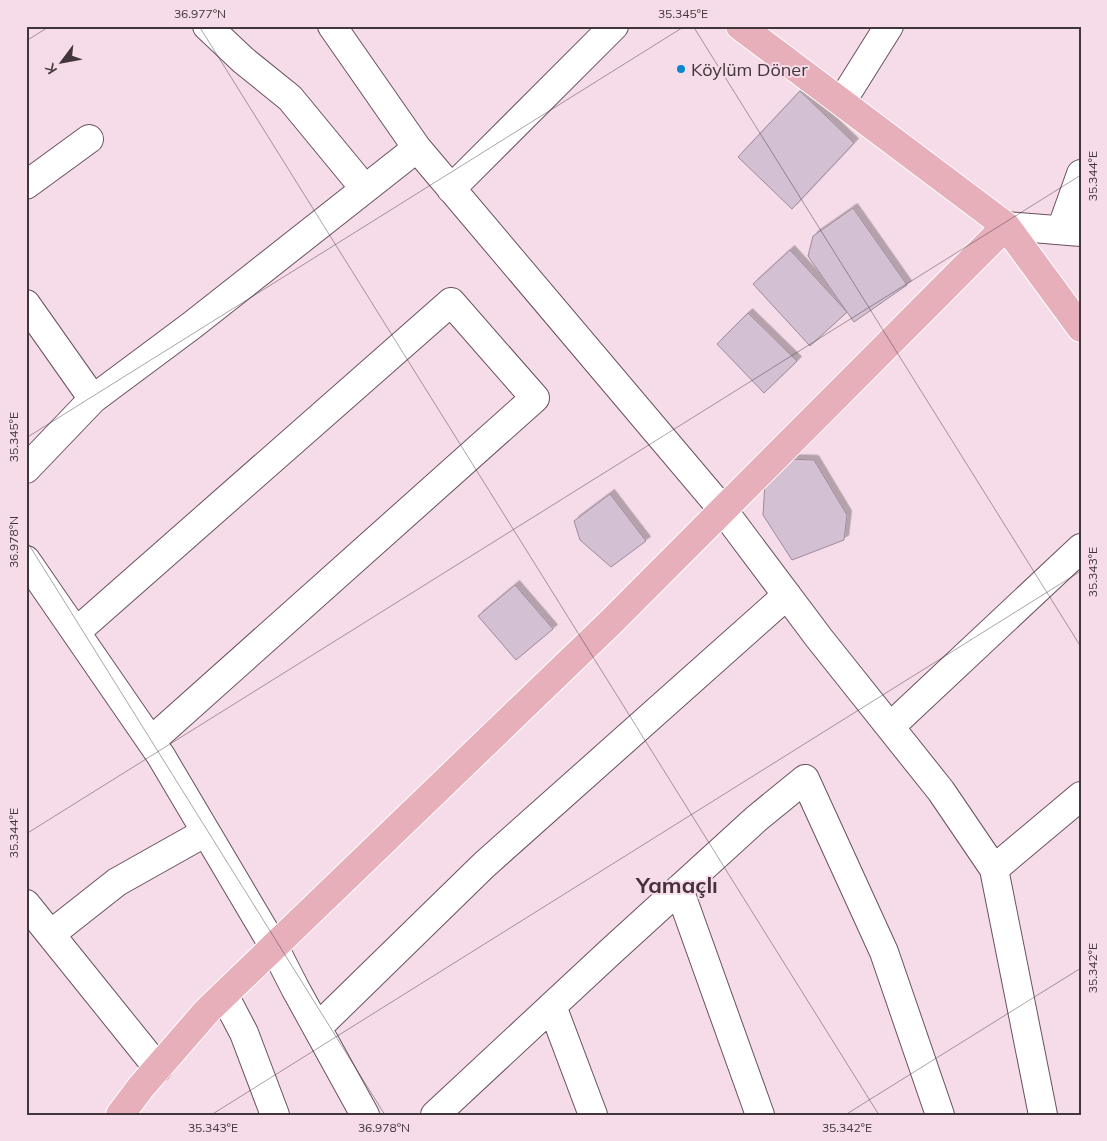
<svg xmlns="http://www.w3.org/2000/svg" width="1107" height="1141" viewBox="0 0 1107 1141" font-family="Mulish,sans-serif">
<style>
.building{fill:#d4c0d3;stroke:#9d8a9c;filter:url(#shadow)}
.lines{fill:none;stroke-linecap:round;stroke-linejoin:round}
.minor-casing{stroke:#69525d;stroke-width:30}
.major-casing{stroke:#fff;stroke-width:30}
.minor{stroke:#fff;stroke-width:28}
.major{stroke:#e6afb9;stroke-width:28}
.ticks{fill:none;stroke:#41363b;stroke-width:1;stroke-opacity:0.45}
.poi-dot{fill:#0a86ce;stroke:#f6dbe8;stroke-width:2}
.labels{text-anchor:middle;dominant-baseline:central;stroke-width:4;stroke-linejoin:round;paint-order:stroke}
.poi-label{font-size:18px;fill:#41363b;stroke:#f6dbe8;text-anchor:start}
.district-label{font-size:22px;font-weight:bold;fill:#46313c;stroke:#f6dbe8}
.neatline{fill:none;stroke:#41363b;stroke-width:2}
.ticks-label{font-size:12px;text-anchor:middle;fill:#41363b}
</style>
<defs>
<filter id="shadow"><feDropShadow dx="4.5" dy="-4.5" stdDeviation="0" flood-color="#0004"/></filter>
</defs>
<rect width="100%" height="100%" fill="#f6dbe8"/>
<path class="building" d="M800 91 854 143 792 209 738 157Z
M853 208 907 285 854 322 808 256 813 236Z
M790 250 847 312 810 346 753 284Z
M748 313 797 361 764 393 717 344Z
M788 459 814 460 847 515 844 540 792 560 763 515 765 482Z
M610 494 646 541 611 567 580 540 574 521Z
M515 585 553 629 516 660 478 616Z"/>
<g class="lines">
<g class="minor-casing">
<path id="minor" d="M207 26 243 60 290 98 365 189
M332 26 417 148 723 510 819 638 941 791 994 869 1043 1115
M842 101 889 26
M26 185 89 139
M451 189 614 26
M1006 226 1081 232
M1061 230 1081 174
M26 304 93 399 191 326 417 148
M26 469 93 399
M26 560 161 756 274 947 295 988 365 1115
M76 632 451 302 535 398 151 741
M890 727 1081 548
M994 869 1081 796
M679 889 760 1115
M26 904 158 1068
M51 934 117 882 206 832
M224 995 244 1033 275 1115
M552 1006 593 1115
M317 1028 484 865 787 595
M435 1115 608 954 756 819 805 779 884 952 940 1115"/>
</g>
<g class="major-casing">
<path id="major" d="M740 26 1006 226 1081 328
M120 1115 141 1087 207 1011 611 622 1006 226"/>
</g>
<use href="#minor" class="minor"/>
<use href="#major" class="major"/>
</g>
<path class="ticks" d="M199 26 879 1115M693 26 1081 647M26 41 50 26M26 438 685 26M26 540 385 1115M26 834 1081 175M211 1115 1081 571M845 1115 1081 968"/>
<circle class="poi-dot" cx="681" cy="69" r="5"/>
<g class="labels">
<g class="poi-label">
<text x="691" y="69">Köylüm Döner</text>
</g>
<g class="district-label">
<text x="677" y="885">Yamaçlı</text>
</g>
</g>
<rect width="1107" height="1141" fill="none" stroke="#f6dbe8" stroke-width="55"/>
<g transform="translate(62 62) rotate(238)" stroke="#f6dbe8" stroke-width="4" paint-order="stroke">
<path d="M0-4L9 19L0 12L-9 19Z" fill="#41363b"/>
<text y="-8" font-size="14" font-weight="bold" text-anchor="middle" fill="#41363b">K</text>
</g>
<rect x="28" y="28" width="1052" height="1086" class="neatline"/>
<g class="ticks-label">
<text x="200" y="18">36.977°N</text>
<text x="683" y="18">35.345°E</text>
<text transform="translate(1093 176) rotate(-90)" y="4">35.344°E</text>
<text transform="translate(14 437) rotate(-90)" y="4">35.345°E</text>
<text transform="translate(14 542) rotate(-90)" y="4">36.978°N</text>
<text transform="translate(1093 572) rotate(-90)" y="4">35.343°E</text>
<text transform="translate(14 833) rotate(-90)" y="4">35.344°E</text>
<text transform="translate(1093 968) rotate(-90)" y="4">35.342°E</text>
<text x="213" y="1132">35.343°E</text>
<text x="384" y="1132">36.978°N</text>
<text x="847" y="1132">35.342°E</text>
</g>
</svg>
